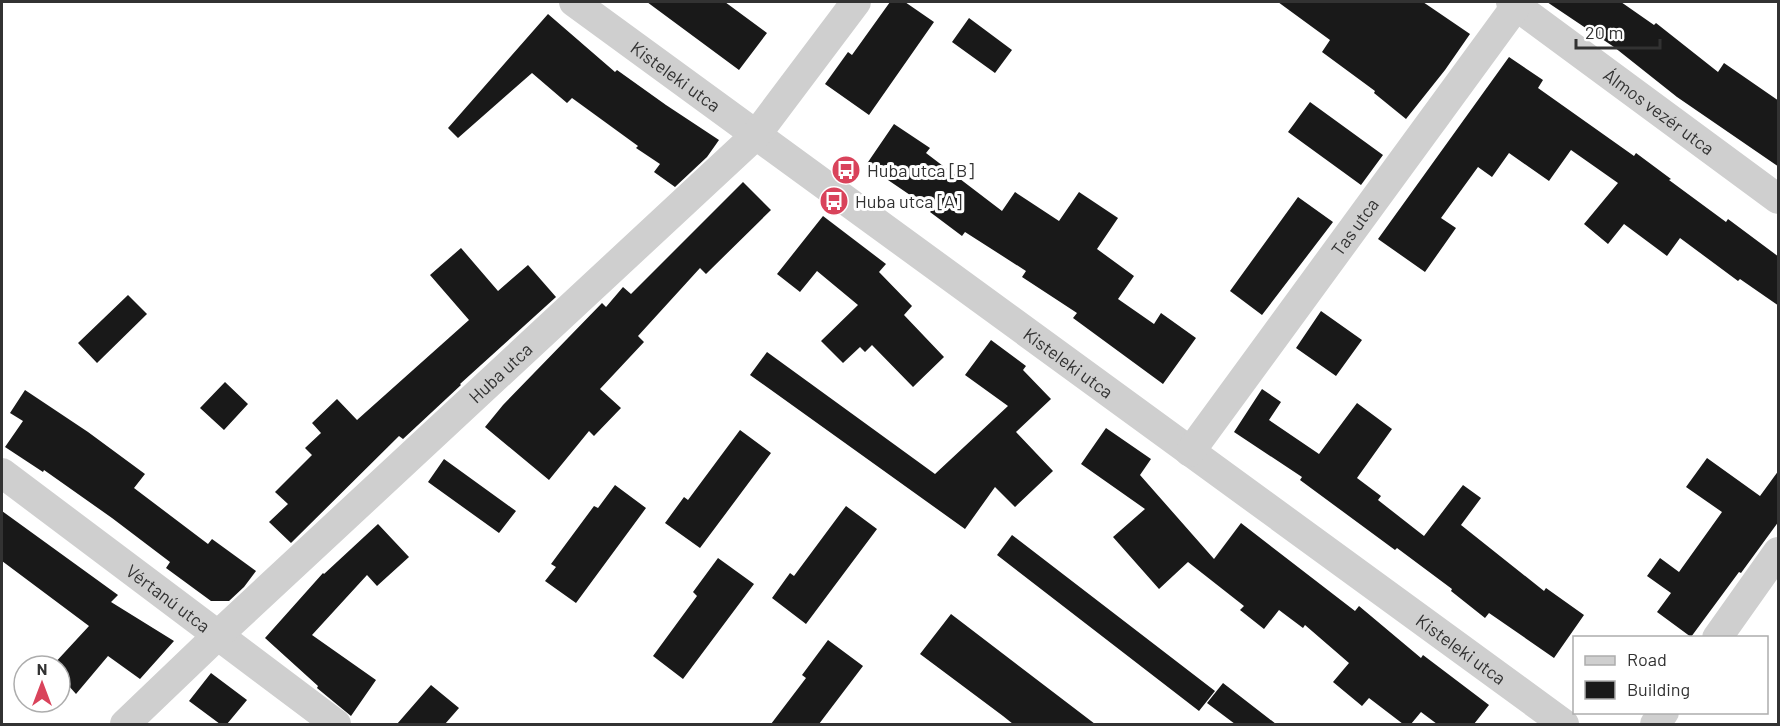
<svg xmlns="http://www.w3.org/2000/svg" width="1780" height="726" viewBox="0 0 1780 726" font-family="Barlow,sans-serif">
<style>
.building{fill:#191919}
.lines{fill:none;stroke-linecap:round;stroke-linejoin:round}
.minor{stroke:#cfcfcf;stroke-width:30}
.labels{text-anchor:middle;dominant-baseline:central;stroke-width:6;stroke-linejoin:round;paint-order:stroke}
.street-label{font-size:18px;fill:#323232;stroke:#fff}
.poi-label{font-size:18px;fill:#323232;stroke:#fff;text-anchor:start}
</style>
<rect width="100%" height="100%" fill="#fff"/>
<path class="building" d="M647 2H725L767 33 739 70Z
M890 2H905L934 22 869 115 825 84 848 52 852 55Z
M1278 2H1423L1470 34 1445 70 1406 119 1374 93 1375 91 1322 52 1330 40Z
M1547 2H1621L1654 25 1656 23 1718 72 1724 63 1779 101V167L1677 97 1614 47Z
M548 14 615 72 617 70 666 105 719 140 707 157 675 187 654 172 660 164 636 148 638 146 572 98 567 103 532 73 458 138 448 128Z
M969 18 1012 50 995 73 952 42Z
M1509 57 1543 80 1538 88 1634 156 1636 153 1671 179 1669 180 1726 222 1728 219 1779 257V306L1740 279 1738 281 1680 238 1667 256 1624 224 1608 244 1584 224 1618 183 1571 150 1549 181 1509 153 1492 177 1478 167 1441 218 1456 228 1425 272 1378 239Z
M1310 102 1383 155 1361 185 1288 132Z
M894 124 930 148 926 153 1002 211 1015 192 1059 221 1079 192 1118 218 1097 249 1134 276 1118 299 1154 324 1161 313 1196 338 1163 384 1073 318 1077 313 1022 277 1026 271 965 232 962 236 930 212 932 210 866 165Z
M743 182 771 210 706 274 700 268 638 336 644 342 600 389 621 408 594 436 589 431 549 480 485 427 503 405 602 303 606 307 623 287 631 294Z
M1298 197 1333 222 1262 315 1230 291Z
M823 216 886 264 879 272 912 306 904 315 944 357 913 387 872 345 865 352 860 347 843 363 821 341 858 305 817 271 800 292 777 274Z
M461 248 498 291 528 265 556 297 460 384 461 385 403 439 399 436 291 543 269 522 288 504 275 492 312 455 305 448 321 433 312 423 337 399 357 420 469 320 430 275Z
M128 295 147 314 97 363 78 343Z
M1321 311 1362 340 1336 376 1296 348Z
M991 340 1026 366 1023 370 1051 399 1016 432 1053 471 1015 507 995 487 965 529 750 375 767 352 935 474 1008 406 965 375Z
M225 382 248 404 224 430 200 408Z
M1262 389 1281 402 1269 420 1319 454 1357 403 1392 429 1357 478 1381 496 1378 500 1424 536 1463 485 1481 498 1461 525 1544 591 1546 588 1584 615 1554 658 1489 613 1485 618 1451 591 1452 589 1397 548 1395 550 1300 480 1302 477 1234 432Z
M25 390 88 432 145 474 134 488 208 544 212 539 256 571 244 587 229 601H211L166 568 170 562 112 518 44 470 43 472 5 447 23 421 10 413Z
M1106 428 1151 459 1140 475 1214 559 1241 523 1355 611 1359 606 1421 658 1423 655 1489 705 1474 724H1437L1421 712 1411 724H1403L1369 698 1362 706 1333 682 1349 663 1305 625 1303 628 1279 610 1264 629 1240 610 1244 606 1188 562 1159 589 1113 537 1145 509 1081 464Z
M740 430 771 453 700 548 665 523 684 497 688 500Z
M1707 458 1760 496 1779 470V521L1741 573 1739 572 1691 637 1657 612 1671 593 1647 576 1660 558 1679 572 1722 512 1686 487Z
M444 459 516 511 499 533 428 482Z
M615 485 646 508 576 603 545 581 556 567 551 564 594 506 598 508Z
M846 506 877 529 806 624 772 598 790 573 794 576Z
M2 511 118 595 111 602 174 641 140 679 108 656 76 694 60 676V666H52L89 626 2 561Z
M378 524 409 557 377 586 367 575 312 635 376 680 351 716 317 688 318 686 265 638 323 573 324 574Z
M1012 535 1215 691 1199 711 997 555Z
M718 558 754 584 683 679 653 656 697 596 693 592Z
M951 614 1095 724H1013L1003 716 920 654Z
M828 640 863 666 819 724H771L806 678 802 675Z
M211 673 247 700 227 724H220L189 701Z
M1223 683 1276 724H1235L1207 703Z
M431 685 459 708 445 724H397Z"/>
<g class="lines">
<g class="minor">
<path id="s1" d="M574 2 1564 724"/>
<path id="s2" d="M1511 2 1778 199"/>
<path id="s3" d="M1190 452 1519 2"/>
<path id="s4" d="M2 473 336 724"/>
<path d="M1717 638 1778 552"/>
<path id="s5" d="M125 724 218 635 756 135 856 2"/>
<path d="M1655 724 1664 712"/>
</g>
</g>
<defs>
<g id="bus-disc" transform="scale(1.5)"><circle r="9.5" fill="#d9435b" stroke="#fff"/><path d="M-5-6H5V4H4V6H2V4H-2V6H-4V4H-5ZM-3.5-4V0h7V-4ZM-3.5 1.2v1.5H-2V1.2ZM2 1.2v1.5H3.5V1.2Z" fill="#fff"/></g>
</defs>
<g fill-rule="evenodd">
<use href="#bus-disc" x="846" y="170"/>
<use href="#bus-disc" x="834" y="201"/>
</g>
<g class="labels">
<g class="street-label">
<text stroke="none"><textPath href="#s1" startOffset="126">Kisteleki utca</textPath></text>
<text stroke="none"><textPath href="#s2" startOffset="184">Álmos vezér utca</textPath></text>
<text stroke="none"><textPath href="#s3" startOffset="279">Tas utca</textPath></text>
<text stroke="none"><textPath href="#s1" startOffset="612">Kisteleki utca</textPath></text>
<text stroke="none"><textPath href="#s5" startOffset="514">Huba utca</textPath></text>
<text stroke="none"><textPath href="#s4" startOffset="208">Vértanú utca</textPath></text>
<text stroke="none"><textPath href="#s1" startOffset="1098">Kisteleki utca</textPath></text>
</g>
<g class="poi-label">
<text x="867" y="170">Huba utca [B]</text>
<text x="855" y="201">Huba utca [A]</text>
</g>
</g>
<rect width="1780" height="726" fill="none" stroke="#323232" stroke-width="6"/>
<rect x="1573" y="636" width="195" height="78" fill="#ffffff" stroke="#adadad" stroke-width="1.5"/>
<rect x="1585" y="656" width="30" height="9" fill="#cfcfcf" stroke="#adadad" stroke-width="1.5"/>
<text x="1627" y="666" font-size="18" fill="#323232">Road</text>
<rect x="1585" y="681" width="30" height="18" fill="#191919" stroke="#adadad" stroke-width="1.5"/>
<text x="1627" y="696" font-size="18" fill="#323232">Building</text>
<g transform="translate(42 684)"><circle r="28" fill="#ffffff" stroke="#adadad" stroke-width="1.5"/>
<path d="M0-4.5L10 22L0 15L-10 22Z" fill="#d9435b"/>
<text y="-9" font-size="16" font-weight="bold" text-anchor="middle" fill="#323232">N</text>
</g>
<path d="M1576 39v9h84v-9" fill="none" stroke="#323232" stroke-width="3"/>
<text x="1585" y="39" font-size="18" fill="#323232" stroke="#ffffff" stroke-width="4.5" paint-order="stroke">20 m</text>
</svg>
